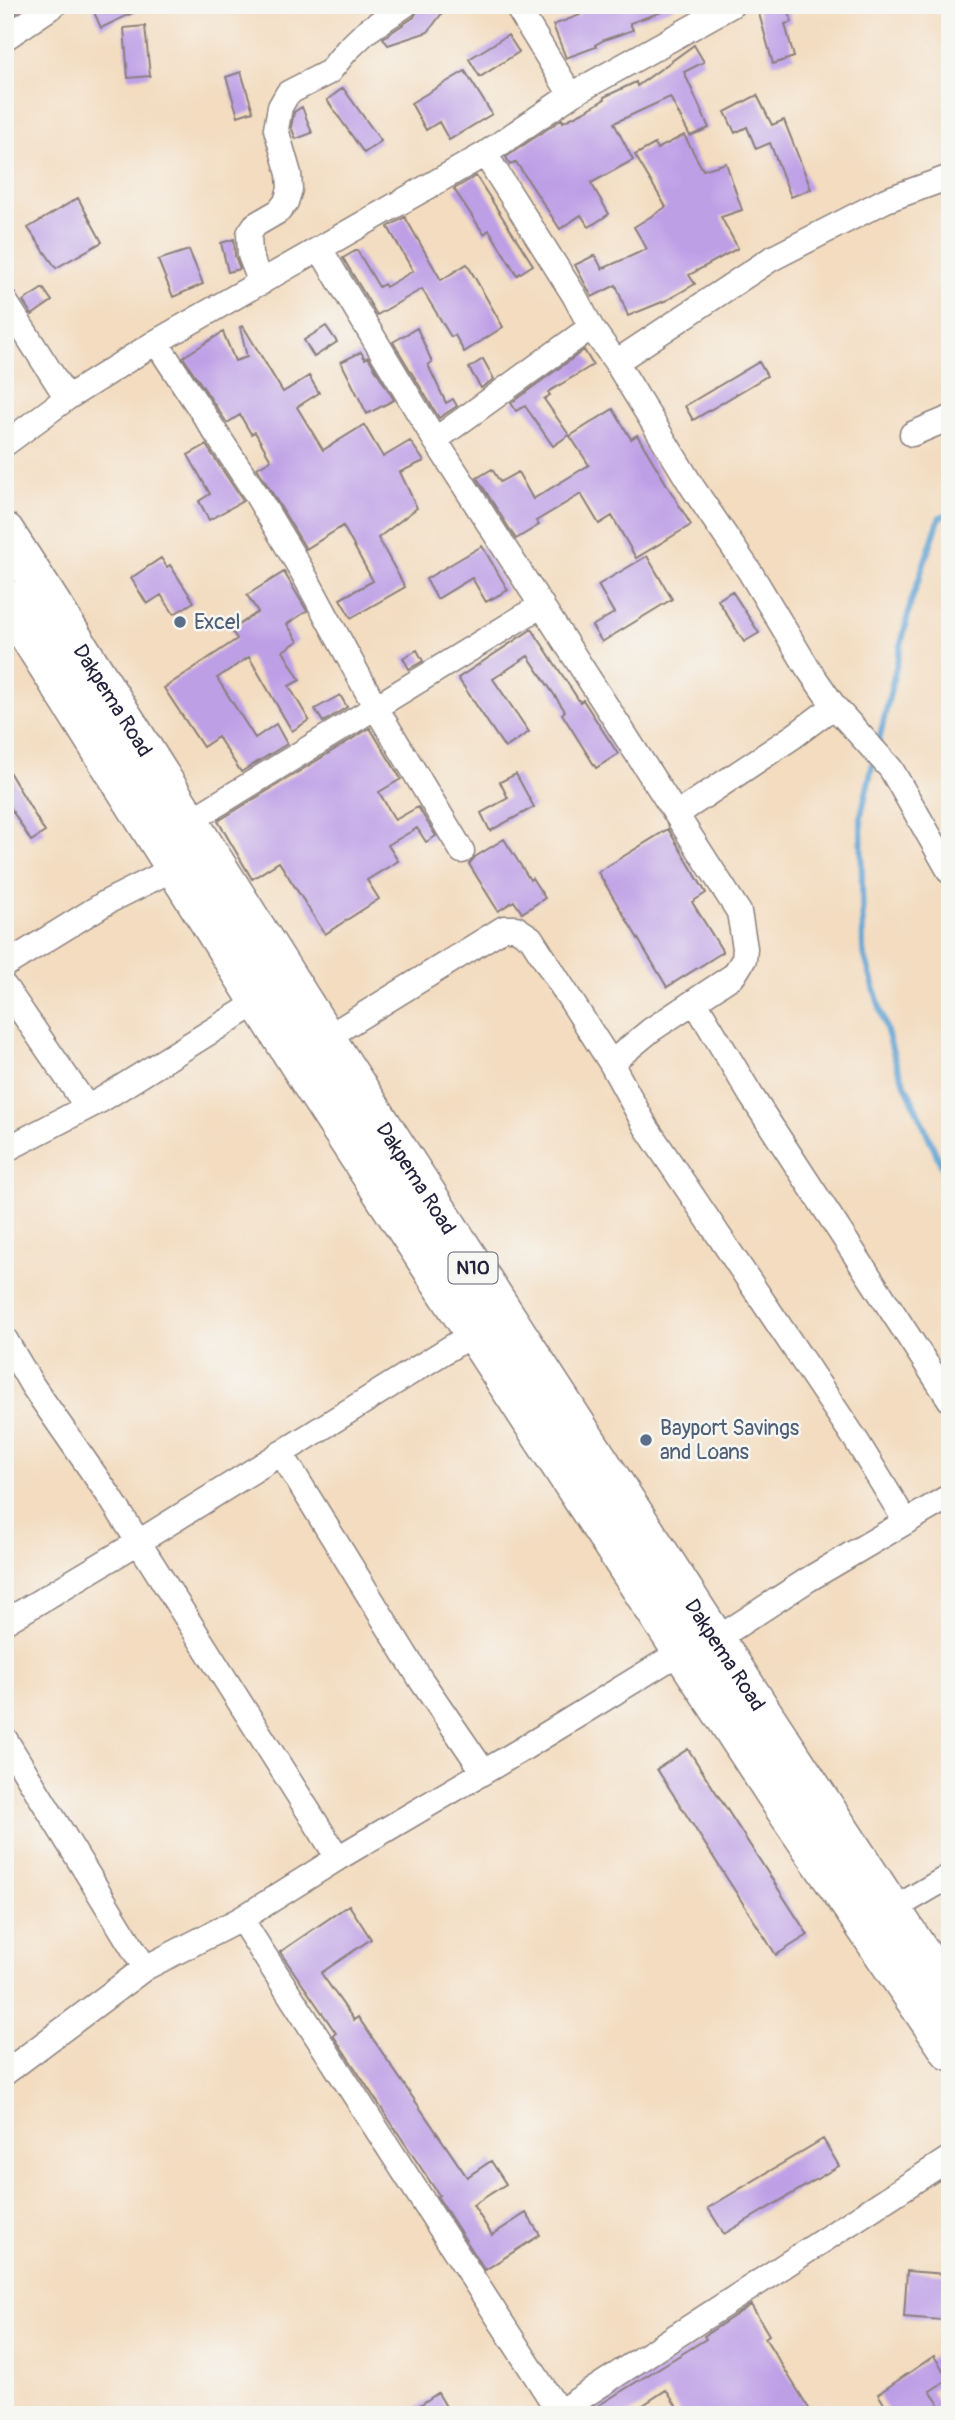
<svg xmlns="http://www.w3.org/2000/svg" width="955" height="2420" viewBox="0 0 955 2420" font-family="Pangolin,sans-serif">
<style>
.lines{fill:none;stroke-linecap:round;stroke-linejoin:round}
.stream{stroke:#5da1d2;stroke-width:6}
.building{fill:#bd9fe6}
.street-casing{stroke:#8a7f7d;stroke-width:27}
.highway-casing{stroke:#8a7f7d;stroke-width:41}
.street{stroke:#fff;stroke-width:24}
.highway{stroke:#fff;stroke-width:38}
.service-dot{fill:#5c6f8a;stroke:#f6f6f2;stroke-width:2.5}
.labels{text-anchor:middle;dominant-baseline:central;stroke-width:5;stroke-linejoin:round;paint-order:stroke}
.shield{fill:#f6f6f2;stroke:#626272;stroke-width:2}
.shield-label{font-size:19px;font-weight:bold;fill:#22223b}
.service-label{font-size:21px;fill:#4e5e75;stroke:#f6f6f2;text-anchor:start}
.street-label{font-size:21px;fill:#22223b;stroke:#f6f6f2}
</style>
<rect width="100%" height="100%" fill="#f6f6f2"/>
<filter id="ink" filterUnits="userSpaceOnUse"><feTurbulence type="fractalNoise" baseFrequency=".0143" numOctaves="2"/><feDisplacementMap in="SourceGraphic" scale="14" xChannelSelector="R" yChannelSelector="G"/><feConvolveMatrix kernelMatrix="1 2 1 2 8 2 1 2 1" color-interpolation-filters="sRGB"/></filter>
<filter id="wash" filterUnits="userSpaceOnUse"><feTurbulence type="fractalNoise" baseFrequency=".00686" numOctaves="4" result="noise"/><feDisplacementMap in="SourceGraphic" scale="28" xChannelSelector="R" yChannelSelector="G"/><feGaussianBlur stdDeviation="1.57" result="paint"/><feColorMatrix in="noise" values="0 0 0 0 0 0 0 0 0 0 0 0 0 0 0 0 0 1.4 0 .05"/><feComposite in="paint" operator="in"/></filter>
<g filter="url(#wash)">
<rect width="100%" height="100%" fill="#f3dcbf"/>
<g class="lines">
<path class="stream" d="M878 745 911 602 940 517 950 513
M874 759 861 815 863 950 897 1066 943 1169 950 1180"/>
</g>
<g id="blocks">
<path class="building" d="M5 5H27L5 20Z
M104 5H149L101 28 93 10Z
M420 5H448L428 32 388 45 383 38 414 17Z
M576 5H673V8L630 23 633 30 604 40 595 45 596 47 566 58 553 25 580 15Z
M774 5H787L792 22 785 24 794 57 773 64 758 10Z
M145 26 150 76 128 78 124 28Z
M508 35 519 52 480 77 469 59Z
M694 45 704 62 684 72 709 128 690 136 670 97 614 123 633 160 591 183 609 214 589 227 581 215 560 229 516 162 510 165 506 157 562 119 563 122 587 110 605 99 604 97 636 82 637 86Z
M465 71 492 114 449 140 439 122 426 130 411 103Z
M241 72 253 111 238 116 226 77Z
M343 88 381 141 364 153 327 100Z
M757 95 772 125 784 120 811 189 791 197 770 143 756 149 747 127 735 133 725 112Z
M302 107 312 133 296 139 291 127 294 112Z
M684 135 703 170 726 163 742 210 721 217 738 248 689 275 695 284 667 300 628 316 616 285 592 297 575 265 595 255 602 269 647 249 634 227 666 207 635 155 655 144 657 149Z
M476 176 533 265 517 275 489 230 484 234 454 189Z
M78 198 102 242 56 268 28 228Z
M405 217 441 280 467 264 503 327 464 352 455 335 451 337 422 289 377 315 343 258 357 250 379 287 384 284 386 287 413 271 388 227Z
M234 239 235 256 240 269 228 272 221 243Z
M189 250 203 284 173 297 158 260Z
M43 288 52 301 32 315 23 301Z
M243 326 283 392 309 376 319 393 297 407 323 450 364 425 383 457 410 441 424 461 400 472 417 508 378 538 405 587 351 618 340 599 373 581 343 526 306 549 257 468 271 460 255 432 251 434 240 415 227 423 183 357 223 332 235 361 247 357 240 327Z
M326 326 337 342 314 357 304 340Z
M417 328 432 362 428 365 446 403 453 399 457 406 439 418 393 342Z
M584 350 593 365 548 392 550 395 544 399 569 435 553 446 525 406 516 411 511 403Z
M361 352 365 359 368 357 394 400 367 414 341 362Z
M483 359 494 379 481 388 469 368Z
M759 362 767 376 693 420 685 406Z
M613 409 631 439 637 435 691 525 636 558 612 516 599 524 581 494 536 521 539 525 516 539 477 478 492 469 500 482 518 472 533 499 589 465 570 436Z
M206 445 243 501 209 520 199 501 210 494 188 455Z
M482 546 508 590 486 602 472 578 437 599 426 579Z
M647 556 672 599 602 642 592 626 614 613 598 585Z
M161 558 167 567 170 565 194 602 174 614 161 595 147 604 131 578Z
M284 572 307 611 287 624 298 641 283 651 300 680 289 686 309 720 292 731 249 657 217 678 255 738 276 724 287 744 241 772 218 737 203 747 164 688 237 639 231 630 258 612 247 595Z
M732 591 759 633 744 642 718 600Z
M532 629 580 702 583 700 618 754 596 768 562 714 565 711 528 656 493 679 529 732 505 748 458 678Z
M417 650 423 661 409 669 403 658Z
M340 695 347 707 323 722 315 709Z
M370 728 401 779 379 792 395 820 418 807 436 836 426 842 417 828 388 845 398 861 367 880 379 899 325 934 279 862 252 879 218 821Z
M5 765 45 832 31 841 5 799Z
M516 774 534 807 490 831 481 813 508 798 500 782Z
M668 829 706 893 692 902 723 952 667 987 598 872Z
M504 839 530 880 532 878 545 898 522 913 514 901 498 911 469 864 475 857Z
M688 1749 808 1935 776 1955 657 1769Z
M349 1905 371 1939 321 1973 354 2020 358 2017 467 2177 491 2161 506 2184 473 2205 492 2235 526 2213 540 2235 485 2270 437 2196 439 2195 333 2035 336 2033 280 1952Z
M823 2139 839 2166 724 2234 708 2208Z
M907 2271 945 2274 941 2320 904 2317Z
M751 2305 769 2335 765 2338 813 2415H682L666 2390 628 2415H583L706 2339 704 2336Z
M934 2356 949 2379 930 2391 946 2415H891L878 2394Z
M438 2393 451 2415H405Z"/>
</g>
</g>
<g filter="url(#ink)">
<use href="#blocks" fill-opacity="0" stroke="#8a7f7d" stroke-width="2"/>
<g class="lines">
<g class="street-casing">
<path id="street" d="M516 5 571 95
M5 38 54 5
M485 154 574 295 591 327 616 362 693 488 750 572 807 667 834 706 794 736 677 814
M320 249 435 440 739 912 745 948 744 959 734 975 651 1030 611 1063
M261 283 250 255 249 234 255 225 279 211 286 202 290 189 289 174 276 129 280 107 288 93 329 72 347 50 367 31 405 5
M5 301 67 398
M156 342 256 494 302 571 376 708 462 851
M616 362 771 259 886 200 950 177
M912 434 950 418
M435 440 591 327
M5 444 67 398 156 342 485 154 571 95 732 5
M834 706 891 769 950 872
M190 821 542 605
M5 965 107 902 175 868
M5 987 87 1107
M695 1002 752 1097 950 1400
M326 1038 504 928H516L531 938 611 1063 646 1127 856 1440 906 1522
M5 1150 101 1100 258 1002
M5 1339 32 1385 110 1497 338 1858
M281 1453 421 1680 484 1772
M5 1622 137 1543 474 1333
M715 1640 809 1579 950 1496
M5 1739 145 1968
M892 1910 950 1876
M241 1919 561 2415
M5 2073 145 1968 241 1919 338 1858 521 1750 682 1651
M559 2412 950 2158"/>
</g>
<g class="highway-casing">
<g id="highway">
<path id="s1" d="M5 532C115 701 220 873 329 1043 534 1363 741 1681 950 1998"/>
<path d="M5 598 312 1085 783 1806 950 2051"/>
</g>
</g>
<use href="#street" class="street"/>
<use href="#highway" class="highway"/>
</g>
</g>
<g class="service-dot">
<circle cx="180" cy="622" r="7"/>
<circle cx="646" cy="1440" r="7"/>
</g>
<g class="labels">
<rect class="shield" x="448.5" y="1252.5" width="49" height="31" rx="5"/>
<g class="shield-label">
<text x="473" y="1268">N10</text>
</g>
<g class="service-label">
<text x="194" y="622">Excel</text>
<text x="660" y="1428">Bayport Savings<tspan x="660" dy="24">and Loans</tspan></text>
</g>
<g class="street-label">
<text stroke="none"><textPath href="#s1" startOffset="200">Dakpema Road</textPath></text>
<text stroke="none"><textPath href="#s1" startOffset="766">Dakpema Road</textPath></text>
<text stroke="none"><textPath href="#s1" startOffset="1334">Dakpema Road</textPath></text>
</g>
</g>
<rect width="955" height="2420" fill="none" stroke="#f6f6f2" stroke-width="28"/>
</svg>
